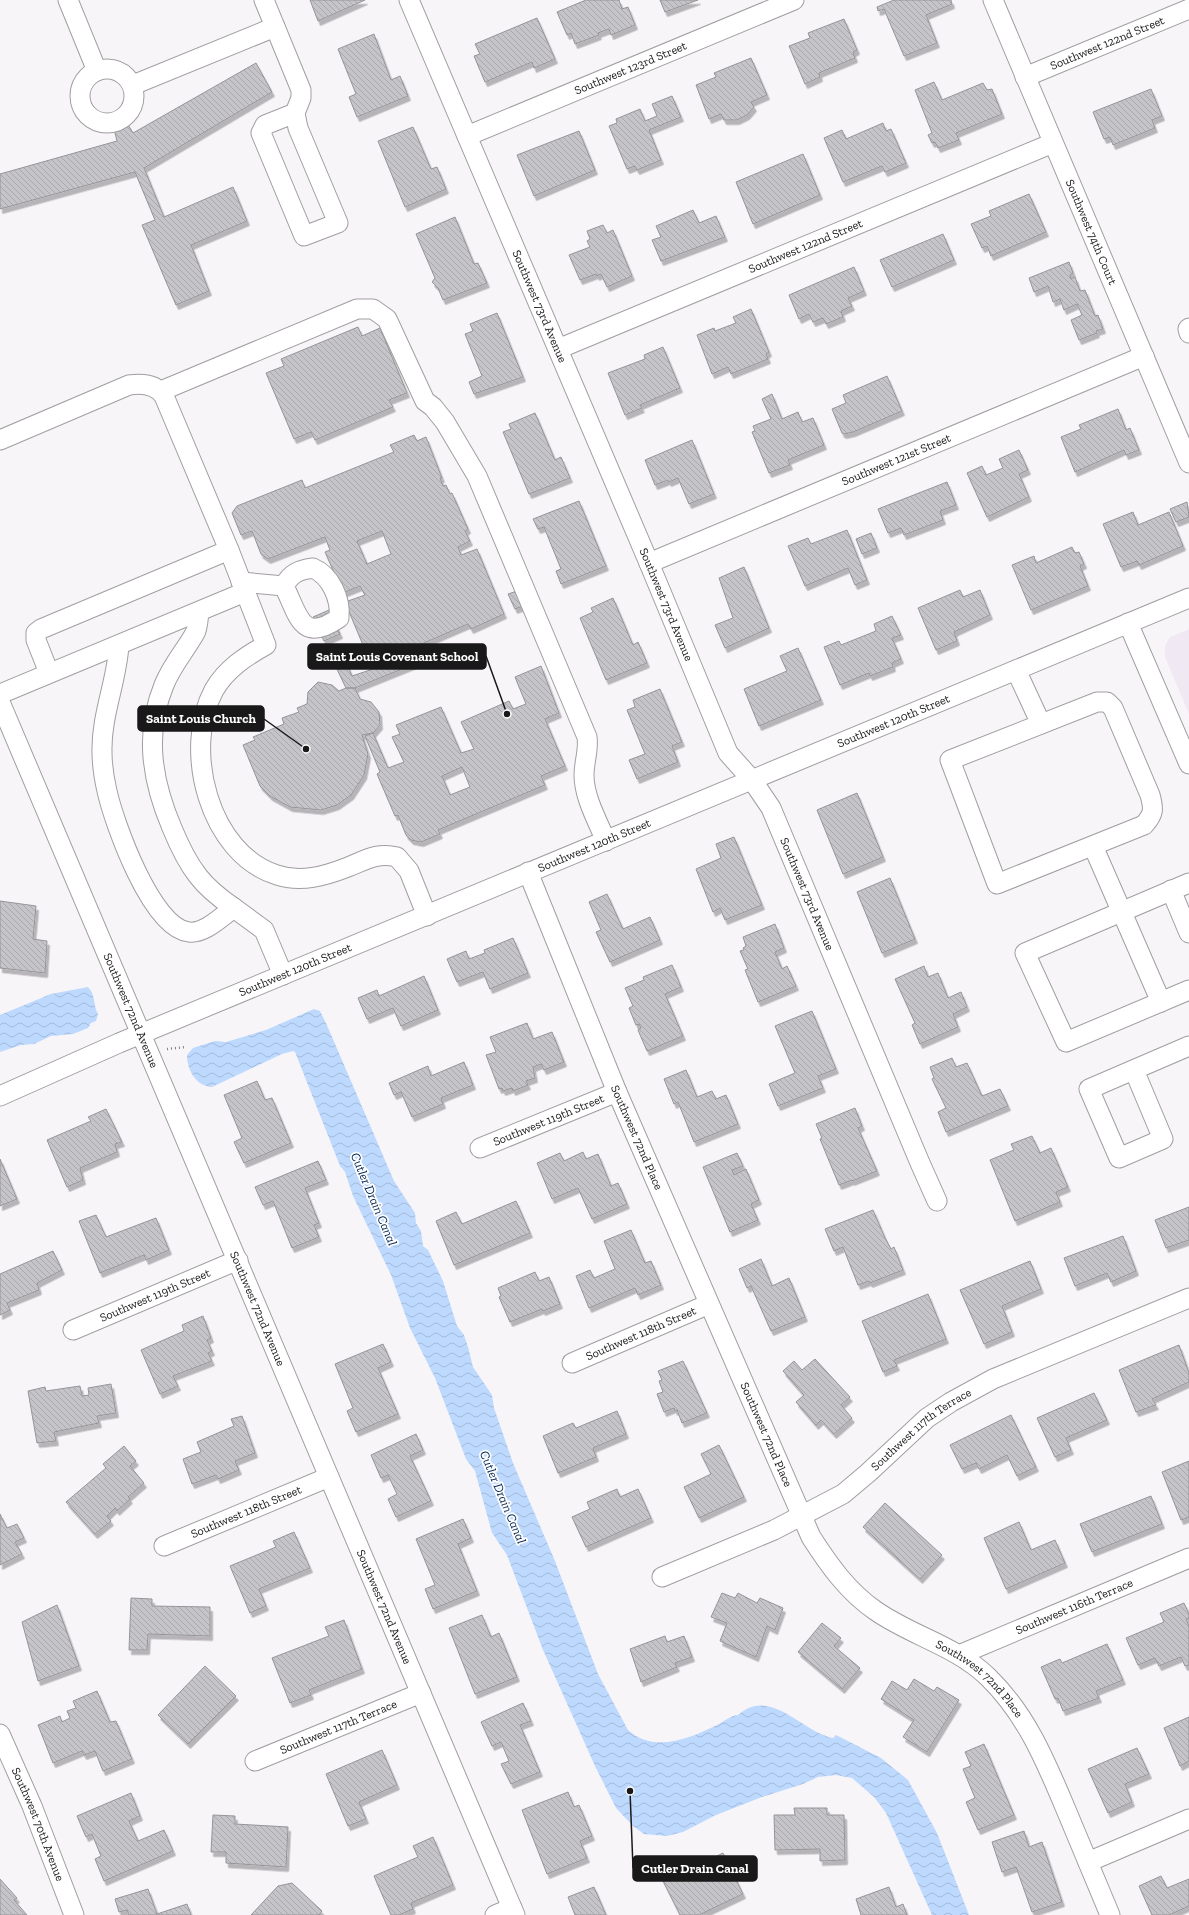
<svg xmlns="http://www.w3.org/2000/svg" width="1189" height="1915" viewBox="0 0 1189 1915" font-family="'Zilla Slab',serif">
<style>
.built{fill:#f0e9f3}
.water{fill:url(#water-waves)}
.building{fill:url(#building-back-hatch);stroke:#959598;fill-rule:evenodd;filter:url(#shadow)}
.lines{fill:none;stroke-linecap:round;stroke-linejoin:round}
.minor-casing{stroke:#a19ea2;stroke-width:21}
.path{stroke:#817f81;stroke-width:2.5;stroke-dasharray:1 3;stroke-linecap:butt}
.minor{stroke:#fff;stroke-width:19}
.labels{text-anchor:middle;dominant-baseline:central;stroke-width:3.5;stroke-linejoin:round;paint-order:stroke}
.street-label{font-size:12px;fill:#1a191a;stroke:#fff}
.water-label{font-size:13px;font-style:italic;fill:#062854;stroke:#fff}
.leader{fill:none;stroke:#1a191a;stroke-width:1.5}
.callout-dot{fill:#1a191a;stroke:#fff;stroke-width:1.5}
.callout{fill:#1a191a;stroke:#1a191a;stroke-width:1.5}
.callout-label{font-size:13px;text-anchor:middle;font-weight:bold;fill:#fff}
</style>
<defs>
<pattern id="water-waves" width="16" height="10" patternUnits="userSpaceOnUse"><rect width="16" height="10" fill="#bed9fe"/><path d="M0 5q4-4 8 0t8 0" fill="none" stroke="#a3bad9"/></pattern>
<pattern id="building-back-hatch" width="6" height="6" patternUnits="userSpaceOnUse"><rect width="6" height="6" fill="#c5c5c9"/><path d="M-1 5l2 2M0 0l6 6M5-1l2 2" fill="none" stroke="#a9a9ac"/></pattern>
<filter id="shadow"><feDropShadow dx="2.5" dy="4.5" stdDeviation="0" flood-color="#0004"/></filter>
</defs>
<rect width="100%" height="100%" fill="#f8f5f9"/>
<path class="built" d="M1189 629V714L1165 657V646L1170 637Z"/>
<path class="water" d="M88 987C96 995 93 1006 98 1014L96 1021 91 1023 88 1028 73 1034 51 1036 34 1044 21 1045 0 1052V1015L51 994Z
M314 1009 320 1011 326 1023 394 1181 415 1213 416 1223 421 1231 423 1246 428 1250 443 1281 457 1326 464 1335 468 1347 473 1367 492 1395 494 1408 513 1463 555 1561 598 1674 628 1730C654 1754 691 1738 719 1724 726 1720 730 1716 738 1715 770 1686 802 1732 833 1738L836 1735 881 1758 908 1780 937 1833 969 1915H932L886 1813 874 1797 852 1778 836 1775 818 1777 803 1784 762 1797 716 1815 683 1832 667 1836 644 1834 633 1826 616 1808 595 1766 543 1650 507 1555 492 1533 475 1471 466 1459 435 1378 410 1328 391 1275 353 1196 345 1172 340 1166 295 1052 293 1051 282 1054 212 1087C196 1086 187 1070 187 1055L193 1048 199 1046 215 1041 226 1042 266 1030Z"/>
<path class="building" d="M310 0H365L318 21Z
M586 0H619L622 9 628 7 635 25 611 35 609 29 598 33 599 35 575 44 571 33 567 35 557 12Z
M660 0H698L665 12Z
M894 0H951L952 4 926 15 937 43 904 56 884 9 878 11 877 7Z
M537 18 555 59 534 68 532 62 485 82 474 56 480 54 475 44Z
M844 19 857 50 853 52 855 58 819 73 820 77 805 84 789 46 810 38 808 33Z
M374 34 391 80 400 76 408 96 357 117 349 97 356 94 338 49Z
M751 58 767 95 751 102 754 107 747 115 737 120H724L721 114 709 119 696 85 716 77 714 73Z
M256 63 272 92 144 168 164 217 233 187 247 221 191 245 209 291 176 305 142 225 155 220 135 172 0 209V174L117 141 114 129 127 123 133 133Z
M934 82 942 100 983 83 987 90 992 89 1002 114 956 133 959 140 938 148 935 142 932 143 928 135 932 133 915 90Z
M1151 89 1162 116 1152 120 1155 128 1113 145 1110 137 1104 139 1093 112Z
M672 96 681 117 649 130 661 160 637 170 635 166 627 169 609 126 617 123 616 119 640 109 645 121 657 116 652 104Z
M883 123 886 131 891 129 906 163 885 172 882 166 843 182 824 138 842 130 846 139Z
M413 127 431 169 437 167 446 189 405 207 378 141Z
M579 131 595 170 534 196 517 155Z
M803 154 820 195 753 224 736 182Z
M1029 194 1046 232 991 256 987 246 982 248 971 224 991 216 989 211Z
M693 210 699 223 716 216 725 237 661 261 652 240 661 237 656 226Z
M455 217 474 264 478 263 487 283 443 300 438 288 432 282 435 278 416 234Z
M603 225 607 233 613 230 632 276 607 287 601 274 597 276 596 274 580 280 569 255 590 247 587 241 590 239 587 231Z
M943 234 954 260 892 287 880 260Z
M1069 262 1073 273 1070 275 1071 279 1075 277 1080 291 1085 290 1095 316 1098 315 1103 329 1096 331 1097 333 1079 340 1071 320 1082 315 1077 304 1064 310 1060 299 1053 302 1048 286 1034 292 1029 278Z
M854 267 864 291 848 298 852 306 841 311 843 317 826 324 823 318 813 322 809 314 799 319 789 295Z
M751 309 769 352 766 354 768 359 731 374 728 367 712 374 697 335 714 328 715 331 736 323 733 317Z
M497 313 523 377 474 394 469 382 482 376 465 334 473 331 470 324Z
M358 327 362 336 380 328 407 393 389 400 393 407 315 440 311 432 294 439 266 373 284 366 281 359Z
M663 347 680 388 640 405 642 408 625 415 608 373 645 359 644 355Z
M887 376 902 411 853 432 844 434 842 433 832 409 846 403 843 395Z
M772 394 782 419 798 412 802 422 813 418 824 445 788 460 790 465 769 473 752 432 755 431 753 426 771 419 762 399Z
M1118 409 1126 430 1130 428 1139 450 1126 455 1124 450 1075 472 1061 437 1081 429 1079 425Z
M535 413 555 460 561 457 570 478 529 494 503 432 511 429 509 424Z
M414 435 417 441 426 437 442 478H440L443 486 446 485 450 494 452 493 468 529 465 531 470 541 458 547 461 555 477 549 504 614 471 629 468 624 417 646 422 661 355 688H346L327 648 338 644 352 676 373 669 345 602 365 595 360 586 343 593 325 552 330 550 325 537 268 559 261 554 252 531 241 535 232 513 237 506 302 480 305 488 394 452 390 445ZM382 531 391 554 367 564 357 541Z
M692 440 714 494 689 504 678 478 669 482 668 480 655 485 645 460Z
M1019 450 1028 470 1019 474 1029 497 987 517 967 473 982 466 986 475 1003 468 999 459Z
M947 482 956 505 940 511 943 520 904 535 901 528 888 533 878 509Z
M579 501 606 566 561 584 556 571 561 569 544 527 538 529 533 519Z
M1187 502 1189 517 1176 522 1170 509Z
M1133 512 1138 525 1169 512 1183 546 1139 565 1137 561 1121 567 1103 524Z
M847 530 867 580 855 585 848 568 805 586 788 546 808 538 811 544Z
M871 533 877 548 862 554 856 539Z
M1072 547 1075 553 1079 552 1084 564 1080 566 1088 586 1031 610 1012 565 1034 556 1036 563Z
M744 567 769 628 725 648 715 625 733 618 719 578Z
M960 590 963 597 980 590 990 615 954 632 957 641 936 650 918 608Z
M517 591 523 606 515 609 508 594Z
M613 598 633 645 638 642 647 663 606 680 580 618 593 612 591 608Z
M329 610 340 634 324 641 313 617Z
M892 616 901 635 892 638 901 659 892 663 893 667 870 676 869 673 840 685 824 647 839 641 841 645 876 631 874 624Z
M798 648 821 700 759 726 744 689 787 671 780 656Z
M541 666 559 713 545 719 565 766 541 776 545 785 438 830 440 834 421 842 411 840 406 835 398 815 395 816 377 774 380 772 365 736 373 733 388 768 404 762 392 737 400 734 396 725 441 707 461 753 474 749 461 722 509 701 513 709 526 704 515 677ZM462 767 470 787 450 795 442 776Z
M318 682 332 685 339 691 346 688H355L360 699 371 702 379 712 380 725 373 733 362 735 368 754 364 775 351 795 337 805 321 810 290 807 270 796 260 786 243 745 255 740 253 737 284 724 282 718 299 712 297 708 307 704 308 692Z
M660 689 682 742 672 746 678 762 637 779 629 760 645 754 627 710 635 707 633 700Z
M857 793 883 857 843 874 817 810Z
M734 837 762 905 725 920 720 908 713 912 696 869 721 858 716 844Z
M890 878 915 939 882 953 857 892Z
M607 894 623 929 650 917 660 940 610 962 596 932 601 930 589 902Z
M0 901 36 906 33 939 47 941 45 973 0 968Z
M775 924 784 948 775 952 782 969 787 966 796 986 758 1002 745 970 748 969 740 951 744 950 743 948 746 946 743 937Z
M513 938 528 973 490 989 483 972 457 982 447 959 466 951 469 959 485 953 484 950Z
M672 965 681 987 665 994 683 1036 647 1051 638 1030 641 1028 639 1024 636 1025 629 1008 633 1006 625 988 644 980 643 977Z
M924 966 928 977 938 973 948 998 961 992 967 1007 953 1014 958 1027 920 1044 912 1025 915 1023 895 979Z
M424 976 438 1010 401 1026 393 1008 367 1019 358 998 377 990 379 996Z
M812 1011 836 1069 818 1076 823 1088 778 1106 769 1084 795 1073 775 1026Z
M527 1023 533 1039 552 1032 564 1062 544 1070 541 1064 533 1067 535 1078 526 1081 528 1085 513 1091 512 1088 503 1091 502 1088 499 1089 486 1055 496 1052 490 1037Z
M952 1058 956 1067 967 1063 982 1096 1000 1089 1008 1106 946 1132 938 1112 946 1108 932 1079 934 1078 930 1067Z
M464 1062 473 1085 441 1098 443 1104 412 1117 401 1092 394 1095 389 1083 428 1066 431 1076Z
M686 1070 697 1097 712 1091 716 1099 726 1095 738 1124 694 1142 678 1102 674 1104 664 1079Z
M257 1081 265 1100 272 1098 291 1143 244 1163 234 1142 242 1138 224 1095Z
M855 1108 862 1126 858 1128 877 1171 852 1181V1180L839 1185 820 1139 822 1138 816 1124Z
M106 1109 122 1142 115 1144 117 1152 80 1168 83 1180 67 1187 47 1140 91 1121 88 1117Z
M1032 1136 1040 1153 1051 1148 1068 1187 1056 1192 1060 1202 1015 1221 990 1160 1014 1150 1011 1144Z
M583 1152 586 1159 598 1154 611 1186 618 1183 627 1204 592 1219 578 1188 552 1199 537 1163 560 1153 564 1161Z
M737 1153 743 1166 732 1170 734 1175 746 1169 759 1200 751 1204 758 1220 730 1232 703 1167Z
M0 1159 17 1199 0 1206Z
M318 1161 326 1180 305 1188 319 1223 314 1225 319 1237 292 1248 273 1201 263 1205 255 1187Z
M516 1201 530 1233 454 1265 436 1221 456 1212 462 1224Z
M1189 1207V1240L1166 1248 1155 1220Z
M873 1210 885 1238 891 1249 894 1247 903 1270 870 1283 869 1281 858 1285 843 1247 834 1251 825 1229Z
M96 1215 106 1237 156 1218 169 1250 146 1260 144 1255 100 1273 79 1221Z
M631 1230 645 1263 651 1261 661 1285 638 1295 635 1288 589 1308 576 1276 590 1270 594 1278 615 1269 604 1241Z
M1123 1236 1136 1271 1111 1282 1107 1273 1075 1286 1064 1258Z
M53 1251 62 1270 37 1283 39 1290 7 1303 10 1310 0 1315V1274Z
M761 1259 772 1286 789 1278 805 1317 771 1331 751 1286 747 1288 739 1269Z
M1030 1261 1041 1289 1002 1306 1012 1332 984 1344 960 1290Z
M535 1272 539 1281 549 1277 560 1304 543 1311 542 1309 510 1322 499 1297 501 1296 498 1288Z
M928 1294 946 1339 894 1360 897 1366 883 1372 862 1321Z
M203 1316 211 1338 207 1340 212 1351 208 1353 212 1361 173 1376 178 1386 160 1394 141 1350 184 1331 182 1325Z
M383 1344 391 1362 378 1368 398 1414 356 1432 347 1411 353 1408 335 1364Z
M1179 1345 1189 1373V1382L1152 1399 1156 1405 1136 1412 1119 1370Z
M815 1359 850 1397 841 1405 852 1418 834 1434 821 1420 816 1425 796 1402 804 1395 783 1371 794 1361 802 1370Z
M683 1361 707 1413 682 1423 677 1410 675 1411 674 1408 664 1412 657 1394 663 1392 659 1381 662 1380 658 1371Z
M111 1384 116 1413 97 1416 99 1423 54 1432 56 1441 37 1443 28 1391 45 1387 46 1391 80 1386 82 1396 89 1395 88 1388Z
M1094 1393 1107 1420 1066 1438 1071 1450 1055 1457 1037 1418Z
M617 1411 626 1434 593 1448 596 1457 558 1473 543 1436 573 1423 576 1428Z
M1011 1415 1036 1467 1017 1476 1007 1455 979 1469 976 1463 962 1469 950 1445Z
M242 1416 255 1453 235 1461 239 1470 218 1479 216 1475 192 1484 183 1459 201 1452 197 1442 234 1426 231 1419Z
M416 1434 423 1450 410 1456 431 1501 396 1517 388 1499 397 1494 388 1475 381 1478 371 1455Z
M719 1445 744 1497 699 1518 684 1487 711 1474 701 1454Z
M124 1446 136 1461 130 1466 144 1483 128 1497 130 1499 117 1511 115 1508 107 1516 111 1521 95 1534 66 1502 106 1468 103 1464Z
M1189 1461V1517L1181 1520 1162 1472Z
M617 1489 620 1497 638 1489 651 1518 586 1547 572 1517 590 1509 587 1502Z
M1151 1496 1162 1524 1092 1552 1080 1524Z
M885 1503 942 1555 920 1579 863 1527Z
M0 1514 7 1528 17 1524 24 1538 15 1542 22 1554 0 1565Z
M463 1519 471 1538 458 1544 477 1591 433 1609 425 1589 435 1585 416 1539Z
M1019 1522 1031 1550 1055 1540 1065 1563 1006 1589 984 1538Z
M294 1532 310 1568 259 1589 266 1606 250 1613 230 1566 276 1547 273 1541Z
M722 1593 735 1598 738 1593 757 1603 760 1598 783 1608 775 1630 767 1626 756 1657 720 1641 727 1623 711 1617Z
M131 1598 152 1599V1606L210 1607V1636L148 1634 147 1650H129Z
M1184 1603 1189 1614V1618L1186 1619 1189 1626V1665L1185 1666 1181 1657 1159 1666 1155 1658 1138 1665 1126 1638 1164 1622 1160 1613Z
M57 1605 79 1666 38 1681 22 1622Z
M482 1615 491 1637 499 1633 517 1677 475 1694 449 1628Z
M344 1620 362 1669 309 1690 311 1695 290 1703 272 1658 329 1636 325 1627Z
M822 1623 841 1638 834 1646 860 1668 842 1689 798 1652Z
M665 1636 667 1642 684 1636 692 1657 675 1663 677 1667 641 1682 630 1649Z
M1107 1644 1123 1680 1096 1691 1099 1698 1063 1711 1058 1698 1055 1699 1041 1667 1060 1659 1062 1663Z
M205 1666 236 1696 188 1744 158 1715Z
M914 1679 934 1691 937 1687 959 1700 927 1752 903 1737 914 1720 881 1699 892 1681 907 1690Z
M97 1691 110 1722 116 1721 132 1759 103 1771 95 1751 84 1755 82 1751 53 1763 38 1725 60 1716 62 1722 70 1718 67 1711 76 1708 73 1701Z
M523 1703 531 1721 520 1725 540 1772 511 1784 501 1764 509 1761 501 1742 492 1746 481 1722Z
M1189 1717V1761L1180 1766 1164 1728Z
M984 1744 1014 1815 978 1830 966 1802 975 1798 963 1769 971 1766 965 1752Z
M1137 1748 1149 1774 1125 1784 1132 1802 1108 1813 1088 1769Z
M382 1750 397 1785 359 1802 366 1819 348 1826 326 1774Z
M568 1792 574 1807 579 1805 592 1836 580 1841 587 1858 547 1874 522 1810Z
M131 1793 140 1816 129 1821 138 1841 164 1830 173 1851 104 1881 95 1859 101 1856 92 1834 86 1837 77 1816Z
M794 1808H827V1815H844L845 1860 820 1861V1849L775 1850 774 1815H795Z
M213 1815 235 1816V1824L288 1827 286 1867 226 1863V1852H211Z
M1024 1831 1029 1847 1042 1842 1062 1902 1032 1912 1016 1867 1002 1872 992 1842Z
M433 1837 453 1885 411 1903 413 1909 399 1915H391L374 1876 418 1857 413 1846Z
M723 1853 743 1894 699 1915H680L658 1871 676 1862 682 1873Z
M1161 1876 1167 1888 1189 1879V1906L1169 1915H1152L1139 1886Z
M0 1879 17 1898 14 1900 27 1915H0Z
M292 1883 322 1911 319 1915H251L278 1886Z
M594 1887 606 1915H575L568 1897Z
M889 1887 896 1907 903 1904 907 1915H861L856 1899Z
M148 1889 157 1914 187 1904 191 1915H129L127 1910 119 1912 115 1899Z"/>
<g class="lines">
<g class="minor-casing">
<g id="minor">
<path d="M68 0 97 71"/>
<path d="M264 0 301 90V98L295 113 298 128 338 223 304 236 261 133 265 125 295 113"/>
<path id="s1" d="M409 0 649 563 728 753 752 780 771 808 920 1163 937 1201"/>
<path id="s2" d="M993 0 1189 463"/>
<circle cx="107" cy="96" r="27"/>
<path id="s3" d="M1025 77 1189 9"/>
<path d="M133 85 275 27"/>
<path id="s4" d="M467 136 794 0"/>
<path d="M1189 328 1188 329 1189 333"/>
<path id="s5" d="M558 349 1053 143"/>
<path d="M161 391 357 309H373L387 319 425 401 433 407 445 422 477 476 587 737C589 750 584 762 584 775 584 797 597 820 606 841"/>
<path d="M0 440 129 385C142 383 156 384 164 396L229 550 41 629 36 633V640L49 673"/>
<path d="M229 550 266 645C246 656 226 669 214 690 182 749 209 854 277 875 301 883 325 876 348 867 366 860 377 852 397 857L409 871 427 916"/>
<path id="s6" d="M649 563 1144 356"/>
<path d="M313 568C331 576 341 599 339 618 301 644 299 616 284 586 291 573 299 570 313 568Z"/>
<path d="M241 582 284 586"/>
<path d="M199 612C198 619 198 628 195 633 185 651 172 665 164 685 144 734 152 781 172 828 179 845 187 862 198 876 208 889 221 899 234 908"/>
<path d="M1128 623 1189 764"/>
<path d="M119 645C117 681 101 715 102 752 102 765 104 778 107 791 114 823 152 929 189 932 205 934 222 916 234 908L264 930 283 975"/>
<path d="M1016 670 1041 724"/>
<path d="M0 694 245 592"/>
<path id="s7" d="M0 702 515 1915"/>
<path d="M1097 702H1107L1113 708 1150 795C1154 809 1154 814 1144 825L997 884 950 760Z"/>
<path d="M1093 846 1161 1002"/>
<path id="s8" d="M528 872 617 1092 811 1537C829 1565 848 1592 876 1611 912 1636 956 1646 988 1677 1027 1715 1046 1762 1067 1812 1081 1846 1096 1881 1110 1915"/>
<path d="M1189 883 1025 953 1066 1042 1189 990"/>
<path d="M1171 890 1189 933"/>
<path d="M1134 1070 1163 1139 1119 1158 1089 1089 1189 1046"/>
<path id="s9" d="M0 1096 119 1043 1189 598"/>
<path id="s10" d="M480 1148 617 1092"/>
<path id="s11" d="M73 1330 238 1260"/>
<path id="s12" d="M572 1363 709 1304"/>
<path id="s13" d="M164 1546 329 1477"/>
<path id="s14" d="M662 1577 774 1530 843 1494 868 1473 927 1418 951 1402 993 1379 1189 1298"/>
<path id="s15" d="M959 1655 1189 1558"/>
<path id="s16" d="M0 1734 32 1806 74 1915"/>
<path id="s17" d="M255 1761 421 1693"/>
<path d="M1088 1862 1189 1819"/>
<path d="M495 1915 512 1908"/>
</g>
</g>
<path class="path" d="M167 1049 186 1047"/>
<use href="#minor" class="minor"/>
</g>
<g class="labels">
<g class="street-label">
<text stroke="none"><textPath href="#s3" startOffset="89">Southwest 122nd Street</textPath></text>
<text stroke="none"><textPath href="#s4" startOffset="177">Southwest 123rd Street</textPath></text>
<text stroke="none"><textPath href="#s2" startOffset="252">Southwest 74th Court</textPath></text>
<text stroke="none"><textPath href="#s5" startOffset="268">Southwest 122nd Street</textPath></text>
<text stroke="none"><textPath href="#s1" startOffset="333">Southwest 73rd Avenue</textPath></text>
<text stroke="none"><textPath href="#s6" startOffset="268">Southwest 121st Street</textPath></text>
<text stroke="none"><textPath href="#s1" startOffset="657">Southwest 73rd Avenue</textPath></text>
<text stroke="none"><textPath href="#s9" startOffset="969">Southwest 120th Street</textPath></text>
<text stroke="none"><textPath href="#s9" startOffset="645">Southwest 120th Street</textPath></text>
<text stroke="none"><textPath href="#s1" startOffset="981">Southwest 73rd Avenue</textPath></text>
<text stroke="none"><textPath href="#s9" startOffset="321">Southwest 120th Street</textPath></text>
<text stroke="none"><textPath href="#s7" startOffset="335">Southwest 72nd Avenue</textPath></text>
<text stroke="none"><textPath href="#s10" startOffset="74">Southwest 119th Street</textPath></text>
<text stroke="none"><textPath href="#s8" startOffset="287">Southwest 72nd Place</textPath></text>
<text stroke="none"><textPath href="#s11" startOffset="89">Southwest 119th Street</textPath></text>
<text stroke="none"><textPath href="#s7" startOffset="659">Southwest 72nd Avenue</textPath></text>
<text stroke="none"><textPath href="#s12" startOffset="75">Southwest 118th Street</textPath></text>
<text stroke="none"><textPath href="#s14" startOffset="301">Southwest 117th Terrace</textPath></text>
<text stroke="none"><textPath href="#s8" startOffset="611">Southwest 72nd Place</textPath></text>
<text stroke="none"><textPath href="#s13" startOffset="89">Southwest 118th Street</textPath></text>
<text stroke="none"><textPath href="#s15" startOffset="125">Southwest 116th Terrace</textPath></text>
<text stroke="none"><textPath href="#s7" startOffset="983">Southwest 72nd Avenue</textPath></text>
<text stroke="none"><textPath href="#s8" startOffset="947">Southwest 72nd Place</textPath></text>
<text stroke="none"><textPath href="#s17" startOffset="90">Southwest 117th Terrace</textPath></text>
<text stroke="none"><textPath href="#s16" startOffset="98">Southwest 70th Avenue</textPath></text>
</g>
<g class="water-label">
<text transform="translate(374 1199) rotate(67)">Cutler Drain Canal</text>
<text transform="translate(503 1497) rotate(67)">Cutler Drain Canal</text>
</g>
</g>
<path class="leader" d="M507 714L486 656M306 749L264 719M630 1791L633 1868"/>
<g class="callout-dot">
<circle cx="507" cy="714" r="4"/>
<circle cx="306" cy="749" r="4"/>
<circle cx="630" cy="1791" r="4"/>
</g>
<g class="callout">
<rect x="308" y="644" width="178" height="25" rx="4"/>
<rect x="138" y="706" width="126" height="25" rx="4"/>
<rect x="633" y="1856" width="124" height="25" rx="4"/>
</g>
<g class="callout-label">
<text x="397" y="661">Saint Louis Covenant School</text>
<text x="201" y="723">Saint Louis Church</text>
<text x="695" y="1873">Cutler Drain Canal</text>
</g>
</svg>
